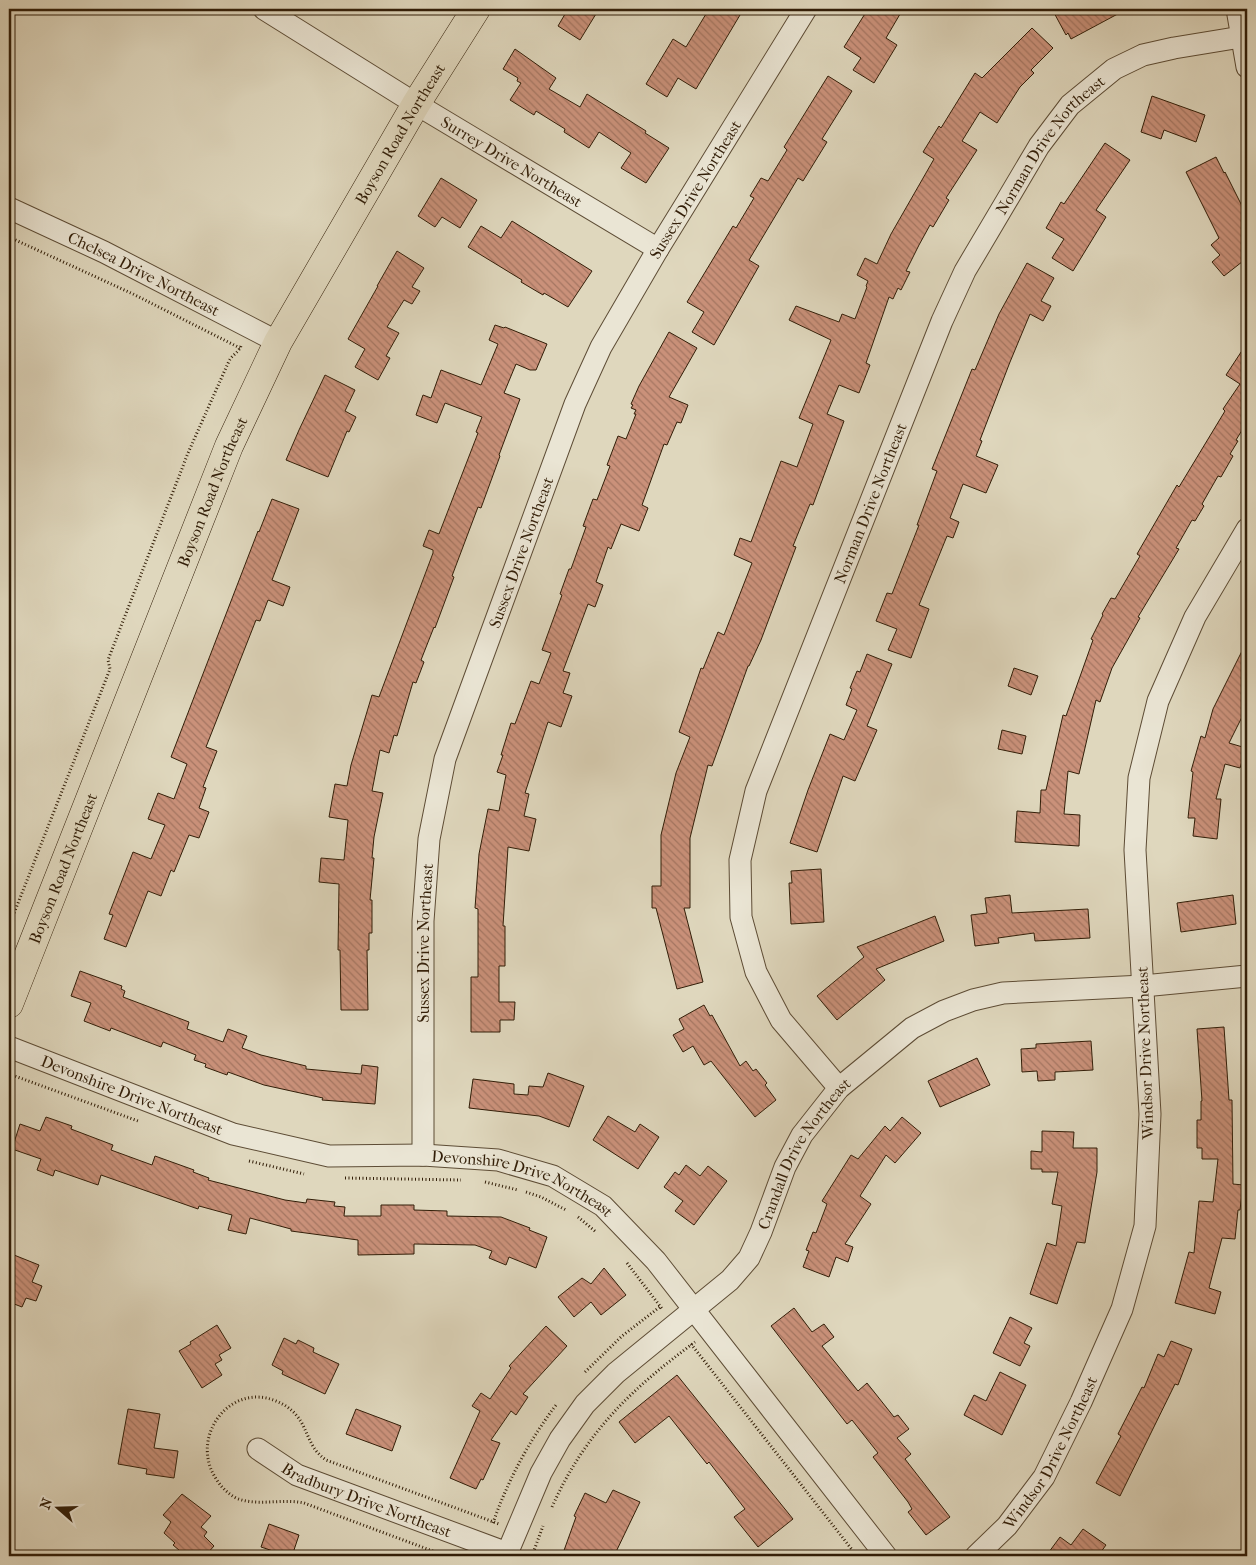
<svg xmlns="http://www.w3.org/2000/svg" width="1256" height="1565" viewBox="0 0 1256 1565" font-family="'IM FELL French Canon',serif">
<style>
.building{fill:url(#building-back-hatch);stroke:#321e08}
.lines{fill:none;stroke-linecap:round;stroke-linejoin:round}
.minor-casing{stroke:#5d4c35;stroke-width:23}
.major-casing{stroke:#321e08;stroke-width:29}
.path{stroke:#321e08;stroke-width:3;stroke-dasharray:1 2.5;stroke-linecap:butt}
.minor{stroke:#eae5d4;stroke-width:21}
.major{stroke:#dfd7bd;stroke-width:28}
.labels{text-anchor:middle;dominant-baseline:central;stroke-width:4;stroke-linejoin:round;paint-order:stroke}
.street-label{font-size:16px;fill:#321e08;stroke:#eae5d4}
</style>
<defs>
<pattern id="building-back-hatch" width="6" height="6" patternUnits="userSpaceOnUse" patternTransform="scale(1.25)"><rect width="6" height="6" fill="#ca917a"/><path d="M-1 5l2 2M0 0l6 6M5-1l2 2" fill="none" stroke="#a57662"/></pattern>
</defs>
<rect width="100%" height="100%" fill="#dfd7bd"/>
<filter id="stains"><feTurbulence type="fractalNoise" baseFrequency=".004" numOctaves="4"/><feColorMatrix values="0 0 0 0 .2 0 0 0 0 .09 0 0 0 0 .02 0 0 0 .5 -.17"/></filter>
<radialGradient id="worn" r=".72"><stop offset=".6" stop-color="#630" stop-opacity="0"/><stop offset="1" stop-color="#630" stop-opacity=".3"/></radialGradient>
<path class="building" d="M568 9H599L580 40 558 26Z
M709 9H729L740 15 696 89 678 78 667 97 646 84 673 39 686 47Z
M868 9H903L886 38 897 45 874 83 853 70 861 58 844 47Z
M1052 9H1127L1071 39 1068 33 1066 35Z
M1032 28 1053 48 1031 70 1034 73 1020 87 997 123 980 112 962 141 977 150 946 198 949 200 933 227 930 225 919 245 906 271 910 272 901 290 898 288 893 299 889 297 866 363 870 365 859 393 839 385 827 414 844 421 813 505 810 504 793 546 796 547 761 640 749 666H748L712 766 708 765 690 838V908H684L703 982 677 989 656 908H652V886H661V835L676 773 690 737 679 732 701 668 703 669 718 632 724 635 752 563 734 555 740 538 751 542 781 461 797 467 813 424 799 418 831 340 789 320 796 306 839 322 842 314 855 319 867 287 866 286 868 281 857 275 865 258 877 264 891 234 934 159 923 152 939 126 941 128 975 73 982 78Z
M515 49 556 78 549 89 580 107 587 94 646 131 645 133 669 148 646 183 621 168 631 153 599 132 589 148 564 132 565 129 536 111 534 115 510 100 521 83 517 81 518 78 503 69Z
M828 76 852 91 822 139 827 142 803 181 798 178 749 260 759 266 714 345 692 332 704 312 687 302 733 226 736 228 754 198 750 196 761 178 768 181 787 150 784 147Z
M1152 96 1205 115 1196 142 1164 130 1161 139 1141 132Z
M1105 143 1130 160 1096 210 1106 217 1073 271 1052 258 1064 239 1046 228 1061 202 1064 204Z
M1216 157 1224 173 1225 172 1247 216V258L1224 276 1212 262 1220 255 1211 245 1219 238 1186 172Z
M441 178 477 200 460 228 442 217 435 227 418 216Z
M512 221 592 271 568 307 544 293 543 295 521 282 522 280 468 247 481 226 501 238Z
M397 251 424 268 412 287 420 291 412 304 404 300 387 327 399 333 386 356 390 358 378 380 355 367 365 349 348 339 378 286H377Z
M1027 263 1054 278 1041 301 1051 306 1043 321 1030 314 1010 362 980 440 982 441 976 456 998 465 986 493 963 484 950 518 959 522 953 538 947 536 919 605 929 609 911 658 888 650 897 629 876 621 887 593 892 594 919 525H917L937 471 932 469 972 369 975 370 999 314Z
M495 325 504 328 505 327 547 344 536 370H530L516 364 504 393 520 399 499 455 500 456 481 508 478 507 452 576 454 577 435 628 434 627 421 660 424 662 416 683 413 682 397 736 394 735 389 753 380 750 372 791 383 793 374 837 372 858H374L370 900H372V933H369V950H367L368 1010H341L340 950H338L339 884 319 882 321 858 344 860 348 820 329 817 335 784 347 786 351 765 372 695 379 697 433 553V550L423 546 429 530 439 534 478 433 476 432 482 417 445 403 437 423 416 415 423 395 431 398 441 370 481 385 498 344 489 340Z
M669 332 697 348 669 397 688 405 681 423 677 422 667 445 664 444 642 505 648 508 639 531 621 524 611 549 608 547 596 582 603 585 595 607 588 604 563 671 570 673 563 693 572 696 561 727 548 722 525 793 529 794 524 816 536 819 529 851 508 847 503 926H505V966H499V1002H515L514 1020H500V1032H471V977H478V909L475 908 479 854 488 809 499 811 506 775 497 772 503 755H501L511 723 515 724 531 681 539 684 551 653 542 650 562 595 560 594 569 569H571L586 527 583 526 593 499 597 500 610 466 607 465 618 436 626 439 636 414H634L636 410 631 408 633 405 631 404 639 386Z
M1247 343V422L1236 440 1238 441 1230 454 1233 456 1221 477 1218 476 1202 504 1204 506 1195 521 1192 520 1176 548 1179 549 1138 617 1140 618 1112 668 1100 702 1096 700 1079 774 1068 771 1064 814 1080 815 1079 846 1015 842 1017 811 1040 813 1041 790H1046L1063 715 1066 716 1093 640 1091 639 1103 615 1102 614 1111 598 1115 599 1140 556 1137 554 1177 485 1179 487 1225 411 1223 409 1240 384 1226 375Z
M325 375 355 390 345 411 356 417 349 432 347 431 328 477 286 460 299 430Z
M272 499 299 509 272 580 290 587 283 606 268 600 260 621 256 620 206 747 217 751 203 787 206 788 199 808 209 812 199 838 189 835 174 872 171 870 161 896 148 891 126 947 104 939 113 915 109 914 133 852 151 859 165 825 148 819 158 793 174 799 187 764 171 757 258 531 259 532Z
M1247 641V707L1229 743 1246 748 1240 768 1225 764 1216 799H1221L1217 839 1193 836 1195 818H1188L1193 772 1191 771 1201 736 1205 738 1213 709Z
M867 654 892 664 867 726 877 730 855 781 843 776 817 852 790 843 808 790 830 734 844 740 857 710 846 705 852 689 850 688 857 671 860 672Z
M1014 668 1038 676 1031 695 1008 686Z
M1002 730 1026 736 1022 754 998 749Z
M821 869 824 922 791 924 789 883H792L791 871Z
M1010 895 1012 913 1088 909 1090 938 1035 941 1034 933 998 938 999 943 975 946 971 915 987 913 985 898Z
M1233 895 1236 924 1181 932 1177 903Z
M935 916 944 941 876 969 885 980 837 1020 817 996 864 957 857 947Z
M80 971 122 986 121 989 125 991 123 997 189 1022 187 1029 223 1042 228 1029 247 1036 242 1048 261 1055 306 1066V1069L361 1074 362 1065 378 1067 375 1104 322 1100 323 1098 264 1085 228 1072 227 1075 205 1067 206 1064 194 1060 196 1055 163 1042 161 1047 111 1028 110 1031 84 1021 91 1003 71 996Z
M704 1005 710 1016 712 1015 740 1066 746 1061 753 1071 756 1069 767 1083 765 1085 776 1100 755 1117 711 1061 704 1065 693 1046 683 1052 673 1035 684 1029 679 1019Z
M1224 1027 1229 1100H1232L1233 1184 1243 1185 1240 1210H1238L1235 1239 1222 1238 1209 1288 1221 1292 1215 1314 1175 1303 1189 1252 1194 1253 1199 1201 1213 1202 1218 1159H1202V1148H1197V1120H1201V1101H1202L1197 1029Z
M1091 1041 1093 1070 1055 1072V1080L1038 1081 1037 1071 1022 1072 1021 1049 1036 1048V1044Z
M977 1058 990 1085 940 1107 928 1081Z
M548 1073 584 1086 569 1127 539 1116 469 1108 473 1079 514 1084V1094L528 1095 529 1086 543 1087Z
M608 1116 635 1132 640 1124 659 1137 638 1169 593 1140Z
M46 1117 72 1126 71 1129 113 1145 111 1150 152 1165 155 1156 194 1170 193 1172 209 1178 208 1180 285 1200 306 1203 307 1199 335 1202 334 1206 345 1207 344 1216H381V1205H414V1210L447 1211V1216L501 1217 530 1228 529 1230 547 1237 536 1268 509 1257 506 1265 489 1258 492 1251 475 1245 414 1244V1254L358 1255V1240L291 1231V1229L250 1218 246 1234 228 1230 232 1215 199 1206 198 1209 101 1175 98 1185 55 1170 53 1176 37 1170 41 1159 12 1149 20 1124 40 1131Z
M902 1117 921 1133 895 1163 886 1155 860 1196 871 1204 845 1244 853 1247 848 1262 836 1257 829 1277 803 1267 809 1251 806 1250 813 1232 816 1233 827 1204 822 1201 851 1155 858 1159 885 1126 890 1131Z
M1042 1131 1074 1132 1073 1148H1097V1172L1085 1243 1077 1242 1057 1304 1030 1294 1047 1243 1056 1246 1062 1206 1052 1204 1058 1172H1042V1169H1031V1151L1042 1152Z
M686 1165 700 1176 708 1166 727 1181 694 1225 675 1211 683 1201 664 1187 675 1172 679 1175Z
M9 1253 39 1265 32 1282 42 1286 36 1301 26 1298 22 1307 9 1302Z
M604 1268 626 1295 601 1315 591 1302 574 1317 558 1297 582 1278 591 1284Z
M794 1308 812 1332 824 1324 834 1337 822 1346 858 1391 867 1383 894 1417 898 1415 909 1429 897 1438 911 1454 905 1459 950 1517 926 1535 908 1512 912 1509 908 1502 873 1457 878 1453 852 1420 847 1424 771 1326Z
M1010 1317 1032 1328 1024 1343 1030 1346 1020 1366 993 1353Z
M217 1325 231 1348 219 1355 222 1360 215 1364 222 1375 202 1388 179 1351 191 1344 190 1342Z
M546 1326 567 1346 523 1394 528 1397 516 1415 511 1411 491 1440 500 1443 483 1480 481 1479 476 1489 450 1478 480 1411 472 1406 481 1393 490 1399 511 1368 509 1366Z
M284 1338 296 1344 298 1340 314 1348 313 1352 339 1364 325 1394 282 1374 283 1371 272 1365Z
M1171 1341 1192 1349 1178 1385 1175 1384 1120 1496 1096 1483 1121 1436 1118 1434 1142 1387 1144 1388 1158 1354 1164 1357Z
M1000 1372 1026 1385 1002 1435 964 1415 974 1395 986 1401Z
M677 1375 793 1519 758 1547 734 1517 745 1509 709 1462 707 1464 669 1416 635 1443 619 1422Z
M128 1409 160 1414 154 1448 178 1451 174 1478 146 1474 147 1469 118 1464Z
M356 1409 401 1426 392 1451 346 1434Z
M613 1490 640 1502 614 1556H562L576 1517 574 1516 585 1493 606 1503Z
M182 1494 211 1516 201 1527 207 1532 204 1536 214 1546 205 1556H186L173 1545 175 1543 164 1533 171 1522 163 1515Z
M269 1524 299 1535 292 1556H271L273 1551 261 1547Z
M1083 1529 1106 1545 1098 1556H1046L1060 1537 1071 1545Z"/>
<g class="lines">
<g class="minor-casing">
<g id="minor">
<path id="s1" d="M264 9 416 104 658 249"/>
<path d="M1237 9 1247 67"/>
<path id="s2" d="M9 208 104 252 278 342"/>
<path id="s3" d="M9 1047 233 1134 329 1156 423 1155 498 1160 553 1176 603 1206 656 1261 886 1556"/>
<path id="s4" d="M839 1088 781 1020 756 972 741 917 740 860 756 791 942 321 965 271 1039 146 1070 105 1114 69 1143 55 1174 48 1241 37"/>
<path id="s5" d="M423 1155V921L429 839 445 759 575 404 601 347 658 249 806 9"/>
<path id="s6" d="M258 1449 297 1475 507 1553"/>
<path id="s7" d="M506 1556 541 1473 560 1439 585 1404 616 1373 730 1280 749 1258 761 1232 785 1167 802 1135 839 1088 912 1028 944 1011 973 1000 1003 993 1143 986 1247 976"/>
<path id="s8" d="M976 1556 1007 1526 1044 1477 1081 1402 1122 1309 1145 1226 1150 1114 1135 850 1139 778 1158 701 1195 617 1247 529"/>
</g>
</g>
<g class="major-casing">
<g id="major">
<path id="s9" d="M9 1004 229 446 278 342 416 104 476 9"/>
</g>
</g>
<path class="path" d="M9 237 133 294 240 348
M9 926 110 669 108 660 188 453 229 361C232 355 238 353 241 346
M12 1075 138 1121
M9 1082V1083
M249 1161 304 1174
M345 1178 461 1180
M485 1182 518 1190
M526 1192 541 1197 566 1210
M578 1217 596 1232
M627 1263 663 1310
M691 1344 857 1556
M585 1372 622 1336 661 1306
M552 1507C585 1433 631 1389 695 1342
M493 1523C508 1480 529 1441 556 1405
M446 1556 304 1503C281 1498 258 1507 236 1498 227 1493 220 1486 215 1477 190 1436 230 1382 276 1401 312 1416 301 1443 326 1460L499 1524
M532 1556 543 1526"/>
<use href="#minor" class="minor"/>
<use href="#major" class="major"/>
</g>
<g class="labels">
<g class="street-label">
<text stroke="none"><textPath href="#s9" startOffset="956">Boyson Road Northeast</textPath></text>
<text stroke="none"><textPath href="#s4" startOffset="1042">Norman Drive Northeast</textPath></text>
<text stroke="none"><textPath href="#s1" startOffset="291">Surrey Drive Northeast</textPath></text>
<text stroke="none"><textPath href="#s5" startOffset="1022">Sussex Drive Northeast</textPath></text>
<text stroke="none"><textPath href="#s2" startOffset="150">Chelsea Drive Northeast</textPath></text>
<text stroke="none"><textPath href="#s9" startOffset="551">Boyson Road Northeast</textPath></text>
<text stroke="none"><textPath href="#s4" startOffset="638">Norman Drive Northeast</textPath></text>
<text stroke="none"><textPath href="#s5" startOffset="618">Sussex Drive Northeast</textPath></text>
<text stroke="none"><textPath href="#s9" startOffset="146">Boyson Road Northeast</textPath></text>
<text stroke="none"><textPath href="#s5" startOffset="212">Sussex Drive Northeast</textPath></text>
<text transform="translate(1145 1053) rotate(-92)">Windsor Drive Northeast</text>
<text stroke="none"><textPath href="#s3" startOffset="132">Devonshire Drive Northeast</textPath></text>
<text stroke="none"><textPath href="#s7" startOffset="511">Crandall Drive Northeast</textPath></text>
<text stroke="none"><textPath href="#s3" startOffset="538">Devonshire Drive Northeast</textPath></text>
<text stroke="none"><textPath href="#s8" startOffset="129">Windsor Drive Northeast</textPath></text>
<text stroke="none"><textPath href="#s6" startOffset="121">Bradbury Drive Northeast</textPath></text>
</g>
</g>
<rect width="1256" height="1565" fill="none" stroke="#dfd7bd" stroke-width="30"/>
<rect x="10" y="10" width="1236" height="1545" fill="none" stroke="#321e08" stroke-width="2.5"/>
<rect x="15" y="15" width="1226" height="1535" fill="none" stroke="#321e08"/>
<g transform="translate(58 1508) rotate(290)" stroke="#eae5d4" stroke-width="4" paint-order="stroke">
<path d="M0-4L9 19L0 12L-9 19Z" fill="#321e08"/>
<text y="-8" font-size="14" font-weight="bold" text-anchor="middle" fill="#321e08">N</text>
</g>
<rect width="100%" height="100%" filter="url(#stains)"/>
<rect width="100%" height="100%" fill="url(#worn)"/>
</svg>
